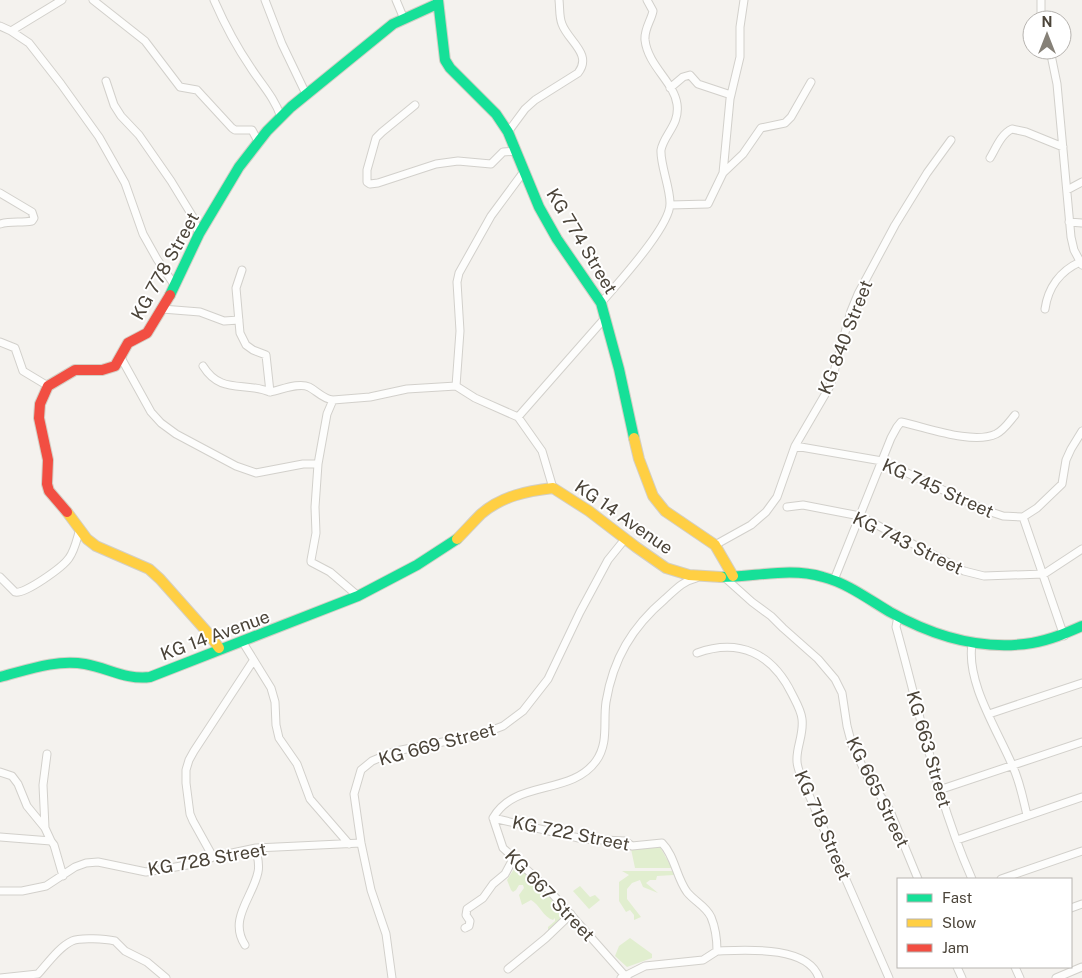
<svg xmlns="http://www.w3.org/2000/svg" width="1082" height="978" viewBox="0 0 1082 978" font-family="'Public Sans',sans-serif">
<style>
.green{fill:#e1eecf}
.lines{fill:none;stroke-linecap:round;stroke-linejoin:round}
.street-casing{stroke:#d2d0cb;stroke-width:9}
.fast-casing{stroke:#d3cfc5;stroke-width:12}
.slow-casing{stroke:#d3cfc5;stroke-width:12}
.jam-casing{stroke:#d3cfc5;stroke-width:12}
.street{stroke:#fdfdfc;stroke-width:7}
.fast{stroke:#16e098;stroke-width:10}
.slow{stroke:#ffcf43;stroke-width:10}
.jam{stroke:#f24e42;stroke-width:10}
.labels{text-anchor:middle;dominant-baseline:central;stroke-width:4;stroke-linejoin:round;paint-order:stroke}
.street-label{font-size:18px;fill:#4b4439;stroke:#fff}
</style>
<rect width="100%" height="100%" fill="#f4f2ee"/>
<path class="green" d="M660 847 672 868H635L631 849Z
M519 867 526 869 525 874 532 876 528 880 537 879 541 889H548L554 898 551 904 562 917 561 920 550 931 548 930V927L555 921V918L553 920C543 917 540 905 531 900L522 905 519 895 524 888 523 885H519L516 890 513 892 511 890 507 880 514 869Z
M622 871H674V875L657 876 656 880H650L646 883 658 893 643 887 640 880 632 883 627 889V899L641 917 634 920V915L630 910 626 912 619 901V882L629 875Z
M580 886 590 897 595 895 600 900 589 909 573 891Z
M630 938 652 954V958L627 967 615 956 619 946Z"/>
<g class="lines">
<g class="street-casing">
<path id="street" d="M93 0 145 41 180 87 197 90 232 128 235 130H252L259 143
M214 0C224 23 236 46 251 68 262 85 274 97 281 117
M265 0 282 44 306 94
M396 0 404 19
M1041 0V20
M0 26 11 31 29 43 61 84 99 137 125 183 143 234 157 259 175 286
M11 31 62 0
M1050 50 1057 84 1071 237 1074 250 1082 265
M106 81 114 105 121 116 139 135 171 181 193 217 199 234
M670 88 683 77 690 75 698 84 731 95
M415 105 382 132 376 138 367 170V182L370 184 378 183 436 164 458 161 491 164 503 152 517 151
M508 132 525 109 535 100 578 73C593 54 568 41 562 24 559 17 560 8 559 0
M990 158C996 148 1001 134 1012 129L1026 132 1063 147
M723 173 730 99 740 57V27L744 0
M1067 190 1082 182
M0 193 32 212 34 218 32 221C21 223 11 221 0 224
M670 205 708 204 723 173 743 154 761 128 785 123 791 117 811 82
M1069 222 1082 223
M242 270 236 288 240 333 246 345 253 350 266 355 270 392C281 390 299 382 309 387 317 391 323 399 333 400
M601 303C617 284 671 226 670 203 670 187 660 164 661 150 664 134 680 125 677 104 674 82 648 66 645 40 644 29 651 21 653 11L647 0
M162 309 200 312 224 321 239 320
M1045 309C1048 288 1060 271 1080 262
M0 342 15 348 23 371 48 386
M120 356 151 412 161 423 176 434 236 466 256 473 303 464H318
M203 366C221 395 244 381 270 392
M456 386 460 331 457 282 459 273 491 216 525 170
M518 417 605 318
M795 446 882 461 985 510 1003 516 1023 517
M787 507 803 505 860 516 964 571 984 576 1044 574 1082 549
M1023 517 1064 636
M1023 517 1037 508 1062 484 1066 460 1071 449 1082 431
M715 545 751 525 766 512 777 497 795 446 830 386 851 311 858 294 895 225 927 173 951 140
M723 576 752 602 771 616 783 628 818 659 835 679 842 693 847 726 852 745 870 782 888 806 918 879
M0 577 15 592C24 595 63 567 69 558 75 550 77 538 80 529
M834 580 891 438 897 427 901 422C926 427 972 445 996 434 1004 430 1009 422 1015 415
M358 596 330 572 311 562V560L316 533 315 507 318 464 327 414 333 400 370 397 407 389 456 386 475 398 518 417 542 451 553 488
M898 616 896 627C920 712 936 798 972 879
M242 641 271 688 275 702 276 725 279 738 297 764 310 799 349 844
M972 644C966 683 998 731 1013 767 1020 782 1023 799 1027 815
M697 653C739 638 772 653 792 694 796 702 801 710 802 719 804 735 796 747 797 761 797 767 800 773 802 779L889 978
M989 714 1082 683
M0 772 12 776 18 784 27 806 45 828 51 841
M939 790 1082 742
M493 818 583 839 625 841 632 846 662 843C675 856 676 877 687 892 694 901 706 906 711 917 716 929 717 938 717 951L703 960 645 966 621 978
M45 828 43 785 47 754
M0 837 51 841 54 845 63 876
M957 840 1082 797
M213 857 193 821 190 814 186 783V770L189 760 194 751 253 661
M1001 879 1082 851
M0 891H22L46 886 75 867 86 863 98 862 146 872 199 863 213 857 256 848 361 843
M1071 908 1082 904
M465 928 469 926 470 921 466 915 467 909 483 898 493 884 505 874 512 861 509 855
M245 945C228 919 253 897 258 872 260 864 257 856 256 848
M717 951C745 950 808 945 819 978
M957 967 962 978
M1015 967 1020 978
M508 969 546 938 571 914
M0 978 38 974C48 963 59 947 72 941 80 937 106 939 115 941L125 951 147 962 166 978
M392 978 386 934 371 890 361 843 354 794 361 770 372 761 396 751 479 735 503 726 523 711 548 679 580 612 608 560 625 539
M627 978 548 889 503 848 493 818C515 779 571 796 596 761 609 743 603 722 606 702 613 659 632 627 665 599 675 590 683 581 696 578
M1056 978 1082 967"/>
</g>
<g class="fast-casing">
<path id="fast" d="M438 0 445 60 450 68 496 114 508 132 539 207 557 239 601 303 619 369 634 438
M170 295 199 234 239 167 267 131 291 107 393 24 437 4
M721 577C755 577 790 567 823 577 847 583 868 599 890 612 933 636 982 651 1032 643 1050 640 1066 633 1082 626
M0 677C27 670 56 659 85 664 108 668 126 680 150 677L358 596 417 565 457 539"/>
</g>
<g class="slow-casing">
<path id="slow" d="M634 438 639 459 653 496 665 511 715 545 733 576
M67 512 87 539 96 546 149 569 160 579 208 633 219 648
M457 539C465 531 473 522 481 514 502 496 527 491 553 488L589 511 636 547 666 568 689 575 721 577"/>
</g>
<g class="jam-casing">
<path id="jam" d="M67 512 49 491 47 484 48 460 39 418 40 404 48 386 75 370H102L115 366 128 343 147 333 170 295"/>
</g>
<use href="#street" class="street"/>
<use href="#fast" class="fast"/>
<use href="#slow" class="slow"/>
<use href="#jam" class="jam"/>
</g>
<g class="labels">
<g class="street-label">
<text transform="translate(582 241) rotate(59)">KG 774 Street</text>
<text transform="translate(165 266) rotate(-61)">KG 778 Street</text>
<text transform="translate(845 337) rotate(-69)">KG 840 Street</text>
<text transform="translate(938 488) rotate(24)">KG 745 Street</text>
<text transform="translate(624 517) rotate(35)">KG 14 Avenue</text>
<text transform="translate(908 543) rotate(26)">KG 743 Street</text>
<text transform="translate(215 635) rotate(-20)">KG 14 Avenue</text>
<text transform="translate(437 744) rotate(-15)">KG 669 Street</text>
<text transform="translate(929 749) rotate(74)">KG 663 Street</text>
<text transform="translate(878 792) rotate(64)">KG 665 Street</text>
<text transform="translate(823 825) rotate(67)">KG 718 Street</text>
<text transform="translate(571 833) rotate(11)">KG 722 Street</text>
<text transform="translate(207 859) rotate(-10)">KG 728 Street</text>
<text transform="translate(550 895) rotate(46)">KG 667 Street</text>
</g>
</g>
<rect x="897" y="878" width="175" height="90" fill="#ffffff" stroke="#b7b4b0"/>
<rect x="907" y="894" width="25" height="8" fill="#16e098" stroke="#b7b4b0"/>
<text x="942" y="903" font-size="15" fill="#4b4439">Fast</text>
<rect x="907" y="919" width="25" height="8" fill="#ffcf43" stroke="#b7b4b0"/>
<text x="942" y="928" font-size="15" fill="#4b4439">Slow</text>
<rect x="907" y="944" width="25" height="8" fill="#f24e42" stroke="#b7b4b0"/>
<text x="942" y="953" font-size="15" fill="#4b4439">Jam</text>
<g transform="translate(1047 35)"><circle r="24" fill="#ffffff" stroke="#b7b4b0"/>
<path d="M0-4L9 19L0 12L-9 19Z" fill="#868178"/>
<text y="-8" font-size="14" font-weight="bold" text-anchor="middle" fill="#4b4439">N</text>
</g>
</svg>
